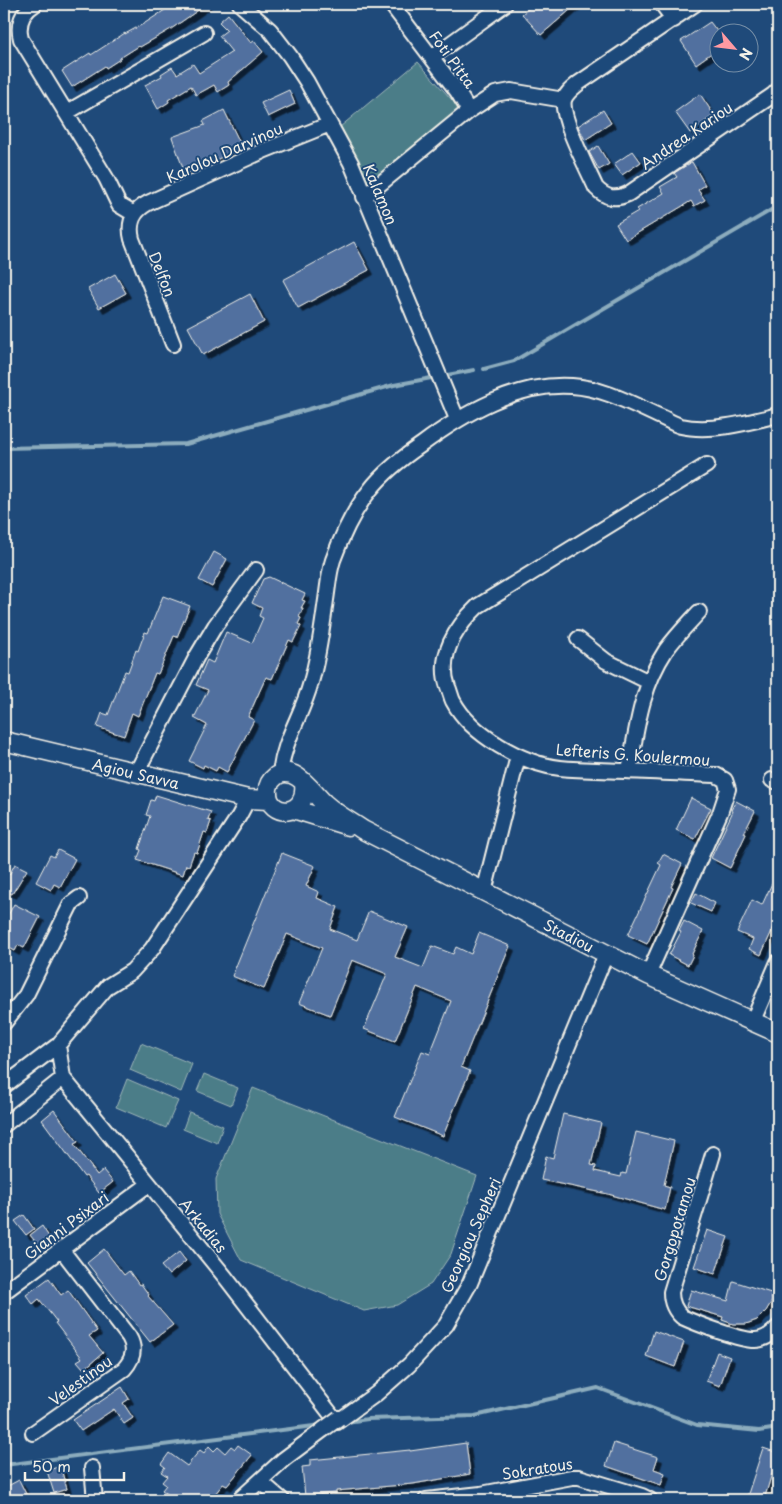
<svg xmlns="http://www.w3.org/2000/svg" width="782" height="1504" viewBox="0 0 782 1504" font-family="'Playpen Sans',sans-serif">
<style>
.green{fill:#4b7d88;stroke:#a0b7b8}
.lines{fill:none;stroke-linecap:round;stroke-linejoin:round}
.stream{stroke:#8cacbd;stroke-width:4}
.building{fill:#516f9f;stroke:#f4f1e8;filter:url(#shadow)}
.minor-casing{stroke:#f4f1e8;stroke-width:18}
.tertiary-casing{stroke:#f4f1e8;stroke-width:21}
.minor{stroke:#1f4a7a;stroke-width:14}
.tertiary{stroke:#1f4a7a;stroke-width:18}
.minor-bridge-casing{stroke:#f4f1e8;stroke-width:18;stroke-linecap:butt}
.minor-bridge{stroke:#1f4a7a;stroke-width:14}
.labels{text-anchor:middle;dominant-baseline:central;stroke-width:4;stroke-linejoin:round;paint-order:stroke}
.street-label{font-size:15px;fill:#f4f1e8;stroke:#1f4a7a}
</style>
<defs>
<filter id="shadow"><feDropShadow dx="4.5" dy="4.5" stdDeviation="0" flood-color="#0009"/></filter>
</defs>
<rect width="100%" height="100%" fill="#1f4a7a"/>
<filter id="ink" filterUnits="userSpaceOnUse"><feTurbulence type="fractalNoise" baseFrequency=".02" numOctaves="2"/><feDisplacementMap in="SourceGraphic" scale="10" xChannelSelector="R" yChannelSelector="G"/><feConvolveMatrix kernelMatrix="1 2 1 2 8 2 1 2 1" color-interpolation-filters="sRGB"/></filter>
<g filter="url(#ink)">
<path class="green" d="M418 62 460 109 366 184 340 127Z
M141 1043 192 1064 181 1092 130 1070Z
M204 1074 238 1088 231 1105 197 1091Z
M127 1079 178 1101 166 1128 116 1107Z
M253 1088 477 1176 451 1254 431 1284 397 1305 364 1311 241 1260 217 1214 216 1179Z
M189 1112 223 1126 217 1143 183 1129Z"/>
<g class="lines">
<path class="stream" d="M484 369 514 361 778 206
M4 448 186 444 394 385 474 370
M346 1422 368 1419 475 1416 598 1388 697 1425 759 1431 778 1428
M4 1465 322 1425"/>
</g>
<path class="building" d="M174 4H207L171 29 140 47 139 46 120 58V59L106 68 105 66 72 87 62 71 90 53 91 55 125 33V34L145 23Z
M534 4H577L541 35 522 14Z
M228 14 251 43 254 41 263 52 228 82 229 85 218 92 214 85 196 95 191 86 168 100 169 102 158 109 145 85 162 76 161 74 172 67 177 74 193 64 199 73 232 52 219 36 227 30 219 22Z
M710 22 720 35V47L696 64 681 41Z
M289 90 295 104 268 117 261 103Z
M700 94 714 115 690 133 675 112Z
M224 110 242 147 204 166V167L185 174 172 137 205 125 203 121Z
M603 110 611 123 585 140 578 126Z
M598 146 609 164 599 170 589 152Z
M633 151 641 162 622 175 614 164Z
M692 162 705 185 698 190 705 200 694 206 691 201 626 240 616 224 638 211 637 209 664 193 660 187 677 177 674 173Z
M354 242 369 270 298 308 283 280Z
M115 274 126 293 99 308 88 289Z
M250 294 264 322 203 355 188 327Z
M214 552 227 559 212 587 199 580Z
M269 577 305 594 302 600 305 601 301 608H303L299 617 301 618 298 624 301 626 293 642 289 640 272 679 266 677 248 717 254 720 227 772 218 767 216 771 204 765 203 768 189 761 207 725 194 718 208 690 196 685 207 660 213 663 226 632 252 643 263 618 259 616 262 608 252 603 263 579Z
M163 596 190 606 177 637 174 636 158 674 155 673 138 716 132 713 124 736 97 727 102 713 108 715 125 671 128 672 136 650 138 651 145 632 148 633Z
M156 795 211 812 208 820 211 821 207 833 204 832 197 853 194 852 189 866 186 865 183 875 137 860 141 850 139 849 150 816 146 815 151 800 154 801Z
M691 798 711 808 695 839 676 830Z
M736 801 755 811 744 833 746 834 730 868 711 858 733 811 731 810Z
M58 850 75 859 60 887 54 884 51 890 36 882 50 855 54 857Z
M282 853 315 866 306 886 319 892 317 898 338 907 330 929 357 940 369 911 408 927 395 957 423 968 432 946 453 954 456 947 471 954 479 933 510 946 461 1067 470 1071 443 1136 395 1117 422 1051 430 1054 451 1001 417 987 395 1041 364 1029 387 974 352 960 330 1015 299 1003 322 948 287 934 264 989 232 976Z
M663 854 682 864 671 887 673 888 647 944 628 935 661 865 658 863Z
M15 864 27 870 12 894 4 890V872L9 875Z
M778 870V918L761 955 749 949 753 939 737 932 752 900 762 905Z
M696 893 715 903 711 912 691 903Z
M14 904 40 917 24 948 18 945 15 951 4 945V929L8 922 5 921Z
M684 921 703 931 692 954 693 955 688 965 669 955 681 932 679 931Z
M54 1110 78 1142 74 1144 97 1175 103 1170 113 1182 99 1193 86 1176 84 1177 42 1120Z
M563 1114 601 1123 591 1165 596 1166 595 1171 621 1177 622 1173 626 1174 636 1132 674 1141 664 1185 670 1187 665 1210 608 1194 541 1180 546 1156 553 1158Z
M24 1215 34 1229 26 1235 15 1221Z
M42 1226 49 1237 38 1245 30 1235Z
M707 1230 728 1237 715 1274 694 1267Z
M104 1249 124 1275 129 1271 139 1285 141 1284 149 1295 148 1296 173 1325 150 1342 87 1263Z
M179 1252 186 1261 169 1275 161 1266Z
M49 1278 61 1295 68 1290 97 1331 89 1336 103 1353 84 1369 77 1361 82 1358 55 1323 57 1322 39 1299 33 1304 26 1295Z
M733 1281 771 1293 772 1301 766 1311 757 1320 746 1324H733L722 1320 723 1317 686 1306 691 1290 728 1301Z
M654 1331 684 1342 675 1367 646 1356Z
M717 1352 730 1357 720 1386 706 1381Z
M122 1387 129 1399 123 1403 133 1418 124 1424 114 1409 81 1431 73 1420Z
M466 1443 470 1474 413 1484 336 1491V1493L305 1496 302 1467 310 1466V1460L410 1450V1451Z
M614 1443 658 1457 654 1469 665 1473 661 1485 606 1466Z
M238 1445 252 1455 227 1486 223 1484 210 1500H165L169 1495 162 1490 166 1485 162 1482 167 1476 161 1472 165 1467 161 1464 169 1453 187 1466 200 1450 204 1453 209 1446 214 1451 218 1447 225 1453 231 1446 235 1449Z
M763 1448 778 1453 764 1500H746Z
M60 1466 67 1489 54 1493 47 1471Z
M19 1480 29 1500H4V1488Z"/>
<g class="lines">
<g class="minor-casing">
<path id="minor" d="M35 4C22 12 17 24 21 39L106 178 119 205 134 214
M240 4 270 30 290 56 307 82 351 163 457 419
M391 4 457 91 469 111
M662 4 674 20
M695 4 579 83C573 88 566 93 564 100 560 117 588 170 596 188 606 198 615 200 628 194L773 95 778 90
M432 57 505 4
M66 113 204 33
M364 197 469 111 495 94 511 91 564 100
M173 344 132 239C128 223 133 211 148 203L263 151 330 124
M578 639 606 661 649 682
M629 771C637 727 641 688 666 650 676 636 688 624 699 612
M136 773 197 656 215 626 256 570
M280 774C284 738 302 716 311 682 319 655 322 628 326 600 328 587 329 572 333 560 342 535 354 510 370 490 384 472 402 458 421 445 464 413 517 382 572 386 604 388 632 404 661 417 668 420 674 424 681 426 710 433 750 422 778 415
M772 780 778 782
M484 892 518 756
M648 975 720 813 728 789 725 780 716 775C686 774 655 772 625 771 603 770 581 770 560 768 523 764 471 735 453 701 451 697 450 691 448 687 437 656 456 627 478 606L707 465
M4 1023 26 995 71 904 79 898
M752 1023 778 962
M58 1045 63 1078 226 1278 337 1422
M4 1086 58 1045 108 986 132 971 152 949 239 816 248 799
M4 1125 63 1078
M713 1154 671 1292C671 1302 674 1310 682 1317 695 1323 742 1341 755 1340 764 1340 772 1334 778 1327
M4 1292 149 1184
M339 1418 337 1422 376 1394 409 1365 446 1325 470 1283 606 954
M33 1433 124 1369C133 1359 136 1349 129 1337L61 1249
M92 1468 95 1500
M260 1481 282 1500
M239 1500 284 1459 324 1429
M426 1500 481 1494 572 1477H579L642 1496 650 1500"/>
</g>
<g class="tertiary-casing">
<path id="tertiary" d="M4 741 248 799 269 800
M304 784C308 819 268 817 268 793 267 786 271 780 276 776 295 763 313 794 325 804 336 814 351 822 363 830L648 975 778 1033
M293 809 348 826"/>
</g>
<use href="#minor" class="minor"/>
<use href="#tertiary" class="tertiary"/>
<g class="minor-bridge-casing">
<path id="minor-bridge" d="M324 1429 339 1418"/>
</g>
<use href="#minor-bridge" class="minor-bridge"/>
</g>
</g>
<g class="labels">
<g class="street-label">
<text transform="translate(453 59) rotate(54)">Foti Pitta</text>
<text transform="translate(686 135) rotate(-34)">Andrea Kariou</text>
<text transform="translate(224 152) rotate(-24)">Karolou Darvinou</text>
<text transform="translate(381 194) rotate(67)">Kalamon</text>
<text transform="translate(163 274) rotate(68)">Delfon</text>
<text transform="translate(633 754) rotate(4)">Lefteris G. Koulermou</text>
<text transform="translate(136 773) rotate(13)">Agiou Savva</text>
<text transform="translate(569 935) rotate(27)">Stadiou</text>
<text transform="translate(66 1225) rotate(-37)">Gianni Psixari</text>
<text transform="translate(204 1225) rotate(51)">Arkadias</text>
<text transform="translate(674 1229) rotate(-73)">Gorgopotamou</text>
<text transform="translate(470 1235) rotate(-66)">Georgiou Sepheri</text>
<text transform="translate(80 1380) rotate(-36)">Velestinou</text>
<text transform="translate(537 1468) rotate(-9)">Sokratous</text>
</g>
</g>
<rect width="782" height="1504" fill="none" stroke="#1f4a7a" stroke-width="20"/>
<rect x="10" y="10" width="762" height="1484" fill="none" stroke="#f4f1e8" stroke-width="2" filter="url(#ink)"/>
<g transform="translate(734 48) rotate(118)"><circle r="24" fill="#1f4a7a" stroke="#748da6"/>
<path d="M0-4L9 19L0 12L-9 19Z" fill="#ff9aa2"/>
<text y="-8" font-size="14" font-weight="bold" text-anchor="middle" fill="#f4f1e8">N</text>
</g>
<path d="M25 1472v8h99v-8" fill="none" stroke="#f4f1e8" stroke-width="2.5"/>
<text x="32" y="1472" font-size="15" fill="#f4f1e8" stroke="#1f4a7a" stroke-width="4" paint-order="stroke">50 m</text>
</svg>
